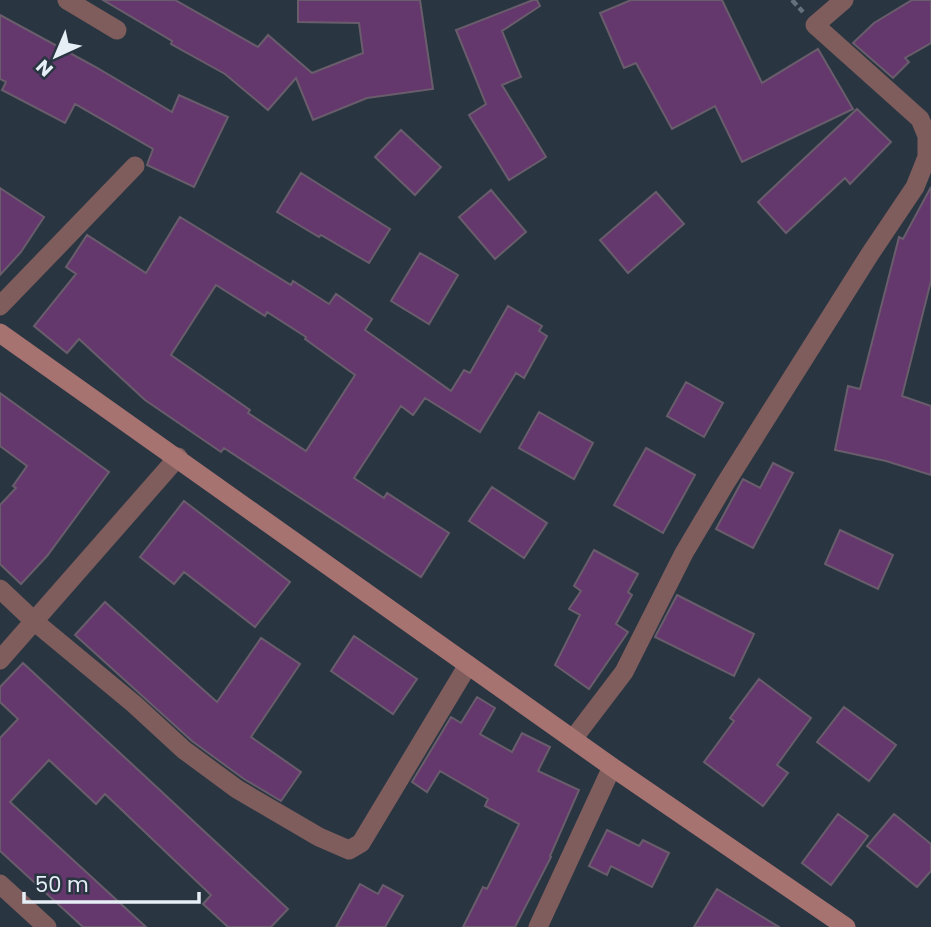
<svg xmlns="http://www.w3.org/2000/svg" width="931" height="927" viewBox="0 0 931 927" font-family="Poppins,sans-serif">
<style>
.building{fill:#64386c;stroke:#695d6c;stroke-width:2;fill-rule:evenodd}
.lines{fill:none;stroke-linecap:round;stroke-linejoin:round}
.path{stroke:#65707b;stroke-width:4.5;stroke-dasharray:7 3.5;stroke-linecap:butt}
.minor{stroke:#7e5d5c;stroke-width:19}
.secondary{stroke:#a77371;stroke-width:19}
</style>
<rect width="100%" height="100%" fill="#293642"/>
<path class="building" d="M103 0H175L258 47 268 35 312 73 363 53 359 23 298 22V0H420L433 89 367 98 313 120 296 78 268 110 225 74 171 44 172 41Z
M533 0H537L540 6 502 31 521 77 502 85 546 157 509 180 469 115 486 104 456 30Z
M631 0H722L762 83 818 49 853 109 742 162 715 106 672 129 636 63 624 68 600 13Z
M912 0H931V43L905 58 909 62 893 78 853 43 874 23Z
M0 15 94 66 172 112 179 95 228 117 194 187 147 165 153 149 75 104 65 123 2 90 6 82 0 79Z
M857 109 891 142 850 184 845 178 786 233 758 202Z
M401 130 441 167 415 195 375 157Z
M301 173 390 229 369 263 321 235 319 237 277 212Z
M931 187V281L902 396 931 406V475L886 461 835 450 848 386 860 389 899 237 903 239Z
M0 188 44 217 21 252 0 275Z
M491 190 526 232 495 259 459 217Z
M656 192 684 224 628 273 600 240Z
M180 217 291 285 293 281 329 304 336 294 372 319 365 330 451 391 464 370 470 373 508 306 542 326 539 331 547 336 524 378 516 373 480 432 425 398 413 415 401 406 354 478 384 498 387 493 449 533 421 577 224 448 221 452 145 400 79 339 67 353 34 326 76 274 66 267 87 235 146 273ZM216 285 265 316 267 312 306 337 305 339 355 375 306 451 248 413 250 410 171 355Z
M420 253 458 275 429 324 391 301Z
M686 382 723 403 704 437 667 416Z
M0 393 109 472 47 556 21 584 0 564V505L16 488 13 486 27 466 0 446Z
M539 412 593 443 574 479 519 448Z
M646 448 695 475 663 533 614 505Z
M773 463 793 473 753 548 716 529 743 479 760 488Z
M492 487 547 523 524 558 469 521Z
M184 501 290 582 255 627 184 572 174 584 140 557Z
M840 530 893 555 878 589 825 564Z
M594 550 638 574 628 592 632 595 616 624 628 632 589 689 555 665 580 615 569 609 581 591 574 586Z
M677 595 754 634 734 676 655 637Z
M105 602 217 702 261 638 300 664 251 737 301 772 281 801 244 779 192 741 75 635Z
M354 636 417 679 393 714 331 671Z
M23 663 288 909 271 927H228L203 904 211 895 105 794 96 804 49 760 10 802 146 927H83L0 851V738L18 719 0 702V687Z
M759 679 811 718 777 765 788 773 763 806 704 762 734 721 730 718Z
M477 697 495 708 480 734 512 752 522 733 550 747 538 771 579 790 550 856 551 857 515 927H463L483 887 487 889 519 824 485 806 488 799 440 771 427 792 412 782 451 717 461 723Z
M844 707 896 745 869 781 817 742Z
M838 814 868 836 831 885 802 863Z
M894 814 931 844V871L917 887 867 846Z
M607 830 639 846 643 840 669 853 652 887 611 866 607 875 589 866Z
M360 884 378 894 383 885 403 896 385 927H336Z
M717 889 779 927H694Z"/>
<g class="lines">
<path class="path" d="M792 0 803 12"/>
<path class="minor" d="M67 0 117 30
M0 306 135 166
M0 589 35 622 134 704 184 750 237 789 319 837 349 850 361 843 468 665
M0 660 178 457
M573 739 624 672 684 553 725 484 870 254 915 187 927 157V136L920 119 815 25 844 0
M0 884 47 927
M538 927 612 767"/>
<path class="secondary" d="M0 333 612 767 846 927"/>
</g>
<g transform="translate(56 56) rotate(224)" stroke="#293642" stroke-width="5" paint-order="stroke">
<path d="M0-5L12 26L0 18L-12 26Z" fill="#e6eef6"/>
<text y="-10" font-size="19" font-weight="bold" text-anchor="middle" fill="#e6eef6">N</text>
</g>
<path d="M24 892v10h175v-10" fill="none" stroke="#e6eef6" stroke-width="3.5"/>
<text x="35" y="892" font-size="21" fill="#e6eef6" stroke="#293642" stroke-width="5" paint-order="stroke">50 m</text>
</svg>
